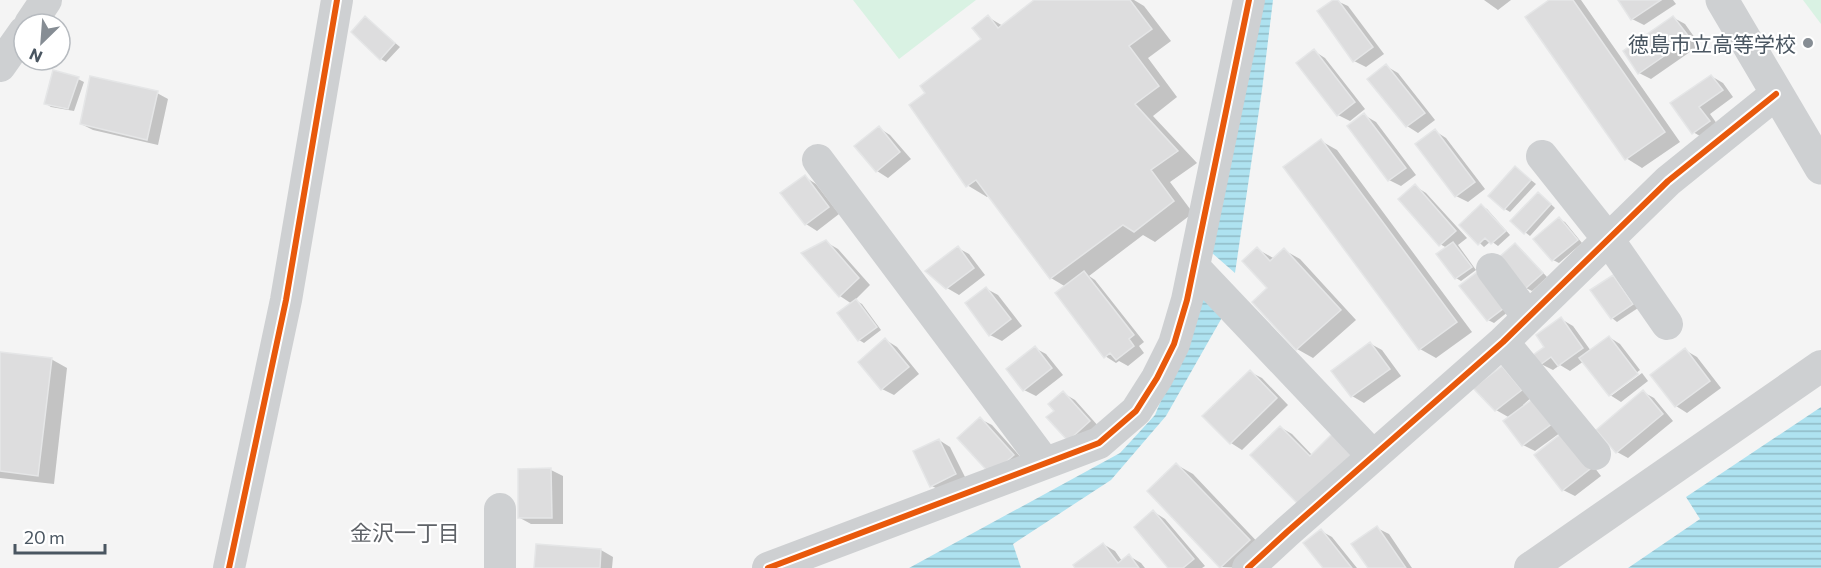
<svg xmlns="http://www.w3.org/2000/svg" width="1821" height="568" viewBox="0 0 1821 568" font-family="Commissioner,'Noto Sans JP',sans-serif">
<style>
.green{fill:#d9f2e3}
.water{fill:url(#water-rules)}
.shadow{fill:#0003}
.building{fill:#ddddde;stroke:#e5e6e7;stroke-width:1.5}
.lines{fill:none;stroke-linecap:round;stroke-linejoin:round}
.minor{stroke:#ced0d2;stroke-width:32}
.tertiary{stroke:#ced0d2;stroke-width:33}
.cycleway-casing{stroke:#fff;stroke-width:10}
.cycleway{stroke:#e8590c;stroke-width:6}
.poi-dot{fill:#868d94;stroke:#fff;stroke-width:2}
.labels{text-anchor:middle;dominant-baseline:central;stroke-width:4.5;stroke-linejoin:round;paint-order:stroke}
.poi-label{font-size:21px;fill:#4a5661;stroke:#fff;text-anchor:end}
.neighbourhood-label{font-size:22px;fill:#5f6368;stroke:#fff}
</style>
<defs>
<pattern id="water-rules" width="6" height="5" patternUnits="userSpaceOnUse" patternTransform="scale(1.5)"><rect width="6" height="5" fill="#aee2f0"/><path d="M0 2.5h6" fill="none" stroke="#90bac6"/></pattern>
</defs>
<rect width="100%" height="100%" fill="#f4f4f4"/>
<path class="green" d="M853 0H976L899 59Z
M1803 0H1821V24Z"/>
<path class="water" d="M1264 0H1273L1262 90 1235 273 1212 253 1226 165 1238 129Z
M1200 293 1224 314 1166 416 1111 480 1013 544 1021 568H909L1120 453 1155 415 1181 351Z
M1821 407V568H1628L1700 519 1686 497Z"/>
<path class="shadow" d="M1036 0H1134L1144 6 1171 41 1148 58 1177 97 1153 116 1197 163 1170 182 1193 213 1155 242 1143 235 1089 276 1095 280 1144 342 1139 346 1144 353 1128 366 1119 361 1116 363 1105 356 1066 287 1051 278 990 195 987 197 967 185 927 93 983 40 988 17 1003 26Z
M1335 0 1348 6 1384 54 1366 67 1354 61Z
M1484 0H1511L1498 10Z
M1551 0H1581L1680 142 1642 168 1626 158Z
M1620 0H1673L1676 4 1644 25 1632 19Z
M366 18 400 47 386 62 381 59Z
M1674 18 1685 24 1700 45 1651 79 1639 73Z
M1314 51 1325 58 1365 109 1350 121 1338 115Z
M1386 66 1398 73 1435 120 1418 133 1407 126Z
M1711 76 1723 83 1733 97 1710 114 1720 128 1705 139 1693 132 1672 103Z
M78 79 84 82 74 111 51 107 45 103Z
M157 93 168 99 158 145 93 130 81 124Z
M1364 115 1376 122 1416 175 1401 186 1389 180Z
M879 128 890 135 911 159 888 178 877 171Z
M1435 131 1446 138 1485 189 1468 202 1456 196Z
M1321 141 1337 150 1472 332 1436 358 1420 349Z
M1516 168 1536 184 1510 212 1505 209Z
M805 177 816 184 839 214 817 231 806 224Z
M1415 186 1426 193 1467 238 1458 245 1476 270 1461 281 1456 278 1447 248 1440 244Z
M1543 197 1555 208 1530 236 1525 232Z
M1481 206 1487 209 1510 235 1498 246 1491 241 1484 247 1461 225Z
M1559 219 1565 222 1582 243 1559 263 1553 260 1535 239Z
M826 242 838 249 870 285 855 300 862 304 881 330 864 343 859 340 852 304 840 296 803 253Z
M1515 244 1520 248 1547 277 1532 291 1526 288 1499 259Z
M958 248 969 254 985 275 959 295 947 288Z
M1257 249 1275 259 1284 250 1300 259 1356 320 1313 358 1297 349Z
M1613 276 1618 280 1638 308 1617 322 1612 318Z
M1462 286 1509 311 1494 323 1488 320Z
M987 289 998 295 1022 326 1002 341 990 335Z
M1561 319 1573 326 1591 351 1609 337 1620 344 1640 370 1611 392V396L1642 373 1648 381 1621 402 1610 395 1584 361 1570 371 1560 365 1553 370 1541 364 1546 347Z
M886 340 897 347 919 374 894 395 882 389Z
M1371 344 1382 350 1401 376 1364 403 1352 396 1333 371Z
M1035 348 1046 354 1063 375 1036 396 1024 390Z
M1685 350 1697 357 1721 388 1687 413 1676 406Z
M0 353 51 359 67 368 54 484 0 478Z
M1502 367 1513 374 1532 397 1523 405 1524 407 1564 430 1535 451 1523 445 1510 418 1496 410Z
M1250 372 1262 378 1288 405 1242 450 1231 443Z
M1643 392 1654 398 1673 421 1628 458 1617 452Z
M1063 393 1075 400 1100 428 1080 447 1056 411Z
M980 419 992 425 1025 462 1004 481Z
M1280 427 1292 434 1312 455 1365 460 1252 455Z
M939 440 950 447 967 481 943 492 932 486Z
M1574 441 1601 476 1575 496 1563 490Z
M1177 465 1193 474 1265 550 1246 568 1221 567Z
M519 470H551L563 476V524H531L520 518Z
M1154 512 1165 519 1205 566 1202 568H1170Z
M1377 528 1389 534 1412 568H1370Z
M1321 531 1332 537 1357 568H1325Z
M1103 544 1115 551 1122 561 1129 556 1141 563 1145 568H1077Z
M537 545 601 550 613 557 612 568H535Z"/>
<path class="building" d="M1034 0H1130L1152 29 1129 46 1159 86 1135 104 1178 151 1151 170 1174 201 1134 232 1123 225 1050 279 976 180 966 187 909 105 925 93 920 86 981 39 972 28 988 15 998 28Z
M1333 0H1338L1373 47 1353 62 1317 11Z
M1549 0H1573L1665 132 1625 160 1525 17Z
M1618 0H1661L1631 20Z
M365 16 395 43 380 60 351 32Z
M1673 16 1690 38 1638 74 1623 51Z
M1314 49 1355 102 1337 116 1296 63Z
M1386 64 1425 113 1406 127 1367 79Z
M53 70 79 77 68 109 44 104Z
M1711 75 1723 90 1699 107 1710 121 1692 134 1670 103Z
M90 76 158 91 147 140 80 124Z
M1364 113 1406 168 1388 181 1347 126Z
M879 126 900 152 876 172 854 146Z
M1435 129 1475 182 1455 197 1415 144Z
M1321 139 1457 322 1419 350 1283 167Z
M1515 166 1531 180 1504 210 1488 196Z
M805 175 829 207 805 225 780 193Z
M1415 184 1456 231 1439 246 1398 199Z
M1538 192 1551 204 1524 234 1510 221Z
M1481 204 1506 231 1491 244 1485 238 1478 245 1459 225Z
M1559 217 1578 240 1552 261 1533 239Z
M826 240 859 278 839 297 801 253Z
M1453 242 1472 267 1455 279 1436 254Z
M1515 243 1543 273 1525 289 1497 259Z
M958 246 974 268 946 289 925 271Z
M1257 247 1270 261 1284 248 1341 310 1296 350 1252 302 1267 288 1242 261Z
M1084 271 1134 335 1129 339 1134 346 1116 360 1110 353 1104 358 1055 293Z
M1477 272 1504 308 1487 321 1459 286Z
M1613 275 1633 304 1611 319 1590 290Z
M986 287 1011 319 989 336 965 303Z
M856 299 877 327 858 341 837 313Z
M1561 317 1583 348 1558 366 1551 357 1540 365 1533 355 1544 347 1536 335Z
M1609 336 1638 374 1609 396 1579 358Z
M885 338 909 367 881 390 858 362Z
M1370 342 1390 369 1351 397 1331 371Z
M1035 346 1052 368 1023 391 1006 369Z
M1685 348 1710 381 1675 407 1650 375Z
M0 352 52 358 38 476 0 471Z
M1502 366 1522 390 1495 411 1473 388Z
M1250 370 1277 398 1230 444 1202 416Z
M1643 390 1663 414 1616 453 1596 430Z
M1063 391 1090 421 1068 441 1046 417 1054 411 1048 404Z
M1534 398 1553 423 1522 446 1503 421Z
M980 417 1014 455 991 475 957 438Z
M1280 426 1310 456 1334 432 1355 453 1300 506 1250 455Z
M1562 433 1590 469 1562 491 1534 455Z
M939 439 956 474 930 487 913 451Z
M1176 463 1250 540 1220 568 1147 491Z
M551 468 552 518H518V469Z
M1153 510 1194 559 1183 568H1168L1134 527Z
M1377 526 1406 568H1368L1351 544Z
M1321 529 1352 568H1323L1303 543Z
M1103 543 1118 563 1129 554 1139 568H1075L1073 565Z
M536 544 601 549 600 568H534Z"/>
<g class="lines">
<path class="minor" d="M30 24 46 0
M0 66 24 32
M1542 156 1608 239 1667 324
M818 160 1045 463
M1194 267 1373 456
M1492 269 1528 317
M1503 342 1595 454
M500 509V568
M229 568 286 300 337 0
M768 568 1099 443 1136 411 1157 378 1174 344 1187 300 1249 0
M1248 568 1287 532 1503 342 1668 181 1776 94
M1530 568 1821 366"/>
<path class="tertiary" d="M1722 0 1821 168"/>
<g class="cycleway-casing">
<path id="cycleway" d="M229 568 286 300 337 0
M768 568 1099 443 1136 411 1157 378 1174 344 1187 300 1249 0
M1248 568 1287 532 1503 342 1668 181 1776 94"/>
</g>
<use href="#cycleway" class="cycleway"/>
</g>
<circle class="poi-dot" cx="1808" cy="43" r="6"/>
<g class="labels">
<g class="poi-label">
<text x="1796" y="43">徳島市立高等学校</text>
</g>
<g class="neighbourhood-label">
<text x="405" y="532">金沢一丁目</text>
</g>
</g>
<g transform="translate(42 42) rotate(205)"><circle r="28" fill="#ffffff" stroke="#b7bbc0" stroke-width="1.5"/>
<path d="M0-4.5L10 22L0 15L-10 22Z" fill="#868d94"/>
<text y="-9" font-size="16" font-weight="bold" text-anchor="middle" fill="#4a5661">N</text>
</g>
<path d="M15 544v9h90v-9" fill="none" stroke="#4a5661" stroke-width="3"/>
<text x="24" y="544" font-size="18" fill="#4a5661" stroke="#ffffff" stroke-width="4.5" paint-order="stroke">20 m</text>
</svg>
